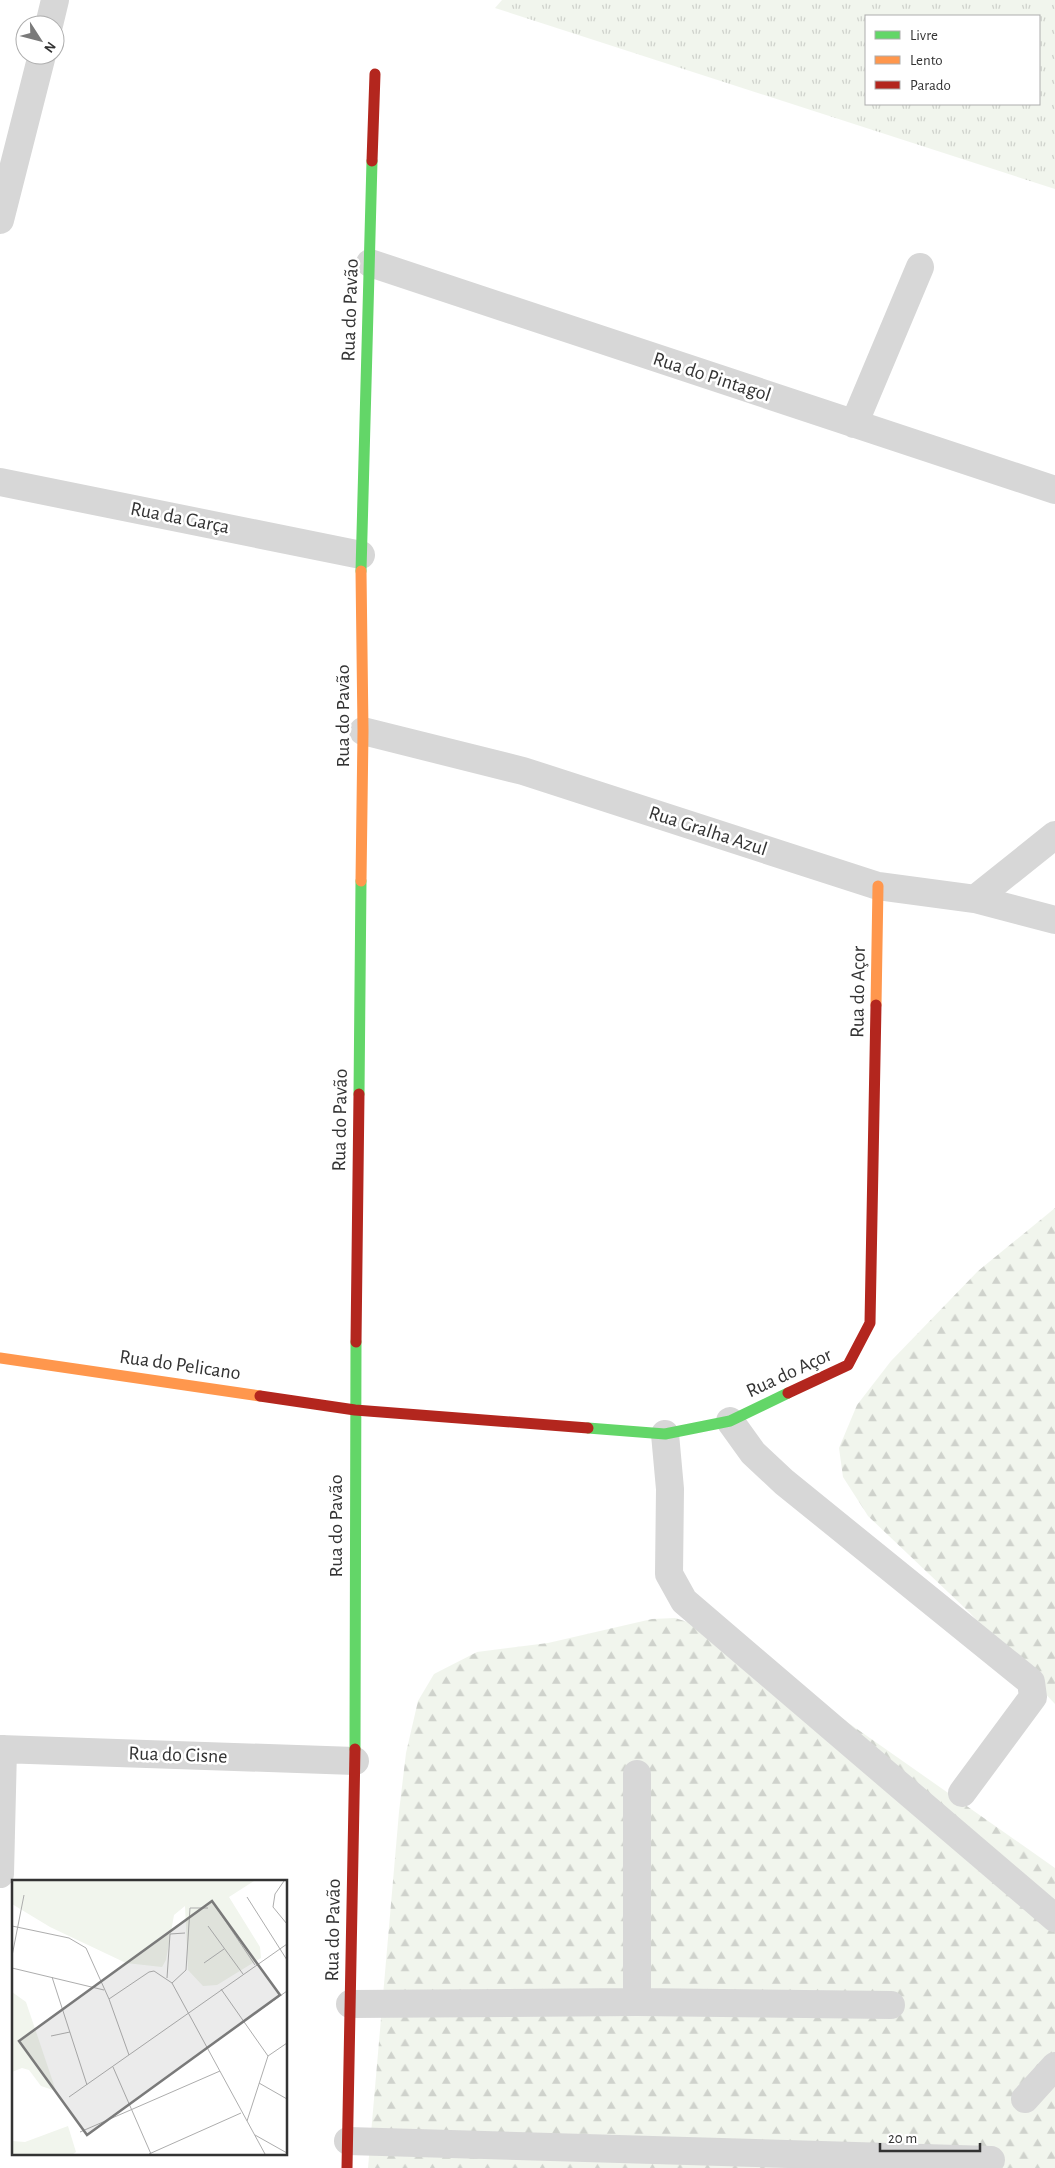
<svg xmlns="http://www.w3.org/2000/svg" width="1055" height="2168" viewBox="0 0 1055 2168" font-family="'Alegreya Sans',sans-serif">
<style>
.grass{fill:url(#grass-tufts);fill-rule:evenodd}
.forest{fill:url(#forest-firs)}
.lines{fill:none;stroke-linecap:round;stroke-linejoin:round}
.street{stroke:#d7d7d7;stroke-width:28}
.fast{stroke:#63d668;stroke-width:11}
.slow{stroke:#ff974d;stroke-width:11}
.jam{stroke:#b3261e;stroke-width:11}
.labels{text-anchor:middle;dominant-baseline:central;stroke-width:5;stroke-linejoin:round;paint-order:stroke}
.street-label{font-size:20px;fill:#333;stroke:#fff}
.inset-road{fill:none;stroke:#adadad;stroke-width:1}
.view{fill:#7a7a7a;fill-opacity:0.15;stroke:#7a7a7a;stroke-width:2.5}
.inset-edge{fill:none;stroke:#333;stroke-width:2.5}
</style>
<defs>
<pattern id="grass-tufts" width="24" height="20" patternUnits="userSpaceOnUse" patternTransform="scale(1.25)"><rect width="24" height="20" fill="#f1f5ed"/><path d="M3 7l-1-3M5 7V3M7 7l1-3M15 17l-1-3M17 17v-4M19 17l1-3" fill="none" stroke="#cfd2cc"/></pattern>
<pattern id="forest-firs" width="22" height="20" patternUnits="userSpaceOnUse" patternTransform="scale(1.25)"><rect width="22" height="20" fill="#f1f5ed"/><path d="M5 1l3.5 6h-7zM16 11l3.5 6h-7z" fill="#cfd2cc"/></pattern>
</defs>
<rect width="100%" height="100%" fill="#fff"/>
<path class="grass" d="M502 0H1055V189L495 8ZM866 16H1039V104H866Z"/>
<path class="forest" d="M1055 1208V1704L969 1612 868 1516 843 1477 839 1448 857 1405 891 1361 978 1271Z
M675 1618 731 1636 830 1710 1055 1868V2168H368L399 1812 406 1753 418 1701 434 1674 477 1652 548 1643 652 1619Z"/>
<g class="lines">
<path class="street" d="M49 25 55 0
M0 220 42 55
M370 263 1055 490
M854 424 920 267
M0 482 361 555
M363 731 523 771 878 886 975 899 1055 920
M975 899 1055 835
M730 1421 753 1453 784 1482 1031 1682 1033 1697 962 1793
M665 1434 670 1489 669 1574 684 1601 1055 1918
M0 1749 355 1761
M0 1874 3 1749
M637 2002V1774
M350 2004 637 2002 891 2005
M1025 2099 1055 2066
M348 2141 991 2160"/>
<path class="fast" d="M361 571 372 161
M359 1094 361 881
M588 1428 665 1434 730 1421 788 1393
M355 1749 356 1342"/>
<path class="slow" d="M361 571 363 731 361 881
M876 1005 878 886
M0 1358 260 1396"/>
<path class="jam" d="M372 161 375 74
M356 1342 359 1094
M788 1393 848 1365 870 1323 876 1005
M260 1396 355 1410 588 1428
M347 2168 355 1749"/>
</g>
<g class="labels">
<g class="street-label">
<text transform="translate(350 310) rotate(-88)">Rua do Pavão</text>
<text transform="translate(712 377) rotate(18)">Rua do Pintagol</text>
<text transform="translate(180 518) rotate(11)">Rua da Garça</text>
<text transform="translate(343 716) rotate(-90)">Rua do Pavão</text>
<text transform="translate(708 831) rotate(18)">Rua Gralha Azul</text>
<text transform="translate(858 992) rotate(-89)">Rua do Açor</text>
<text transform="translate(340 1120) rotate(-89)">Rua do Pavão</text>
<text transform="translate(180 1365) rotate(8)">Rua do Pelicano</text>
<text transform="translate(789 1373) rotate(-25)">Rua do Açor</text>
<text transform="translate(336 1526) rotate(-90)">Rua do Pavão</text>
<text transform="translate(178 1755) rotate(2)">Rua do Cisne</text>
<text transform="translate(333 1930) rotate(-89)">Rua do Pavão</text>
</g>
</g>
<g transform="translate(12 1880)">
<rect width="275" height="275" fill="#fff"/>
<path d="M0 112 14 122 44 211 29 206 17 190 10 188 0 192ZM56 246 64 272 61 274H0V261L13 262Z" fill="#f1f5ed"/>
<path d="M0 1H242L217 17 248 67 249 78 205 105 191 106 176 90 173 26 162 35 154 80 150 87 114 83 38 47 0 24Z" fill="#f1f5ed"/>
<path class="inset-road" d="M272 1 263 14 261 27 275 44M235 17 275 80M204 27 243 85M0 46 57 58 74 68 97 119 117 175M196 46 231 94M0 76 12 15M192 83 212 69M0 88 92 110M40 97 75 205M155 98 158 54 173 53M160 103 174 90 178 28H196M209 109 256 176M97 119 137 92 142 91 160 103 253 274M231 142 275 111M39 156 58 152M101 187 139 274M247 203 275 219M57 217 275 64M235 241 256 176 275 163M68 252 208 191M243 255 275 273M137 274 229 233"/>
<path class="view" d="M200 21 268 115 75 255 7 161Z"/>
<rect width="275" height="275" class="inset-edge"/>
</g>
<rect x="865" y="15" width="175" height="90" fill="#ffffff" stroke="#adadad"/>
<rect x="875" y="31" width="25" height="8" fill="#63d668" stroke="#adadad"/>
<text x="910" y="40" font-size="15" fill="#333333">Livre</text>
<rect x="875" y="56" width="25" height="8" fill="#ff974d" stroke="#adadad"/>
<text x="910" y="65" font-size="15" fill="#333333">Lento</text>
<rect x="875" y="81" width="25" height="8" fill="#b3261e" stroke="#adadad"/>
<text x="910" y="90" font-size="15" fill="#333333">Parado</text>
<g transform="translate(40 40) rotate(126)"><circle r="24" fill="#ffffff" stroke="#adadad"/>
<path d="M0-4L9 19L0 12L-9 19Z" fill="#7a7a7a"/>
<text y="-8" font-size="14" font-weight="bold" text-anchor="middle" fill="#333333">N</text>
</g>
<path d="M880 2143v8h100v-8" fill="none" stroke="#333333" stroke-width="2.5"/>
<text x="888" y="2143" font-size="15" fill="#333333" stroke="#ffffff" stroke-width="4" paint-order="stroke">20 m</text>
</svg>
